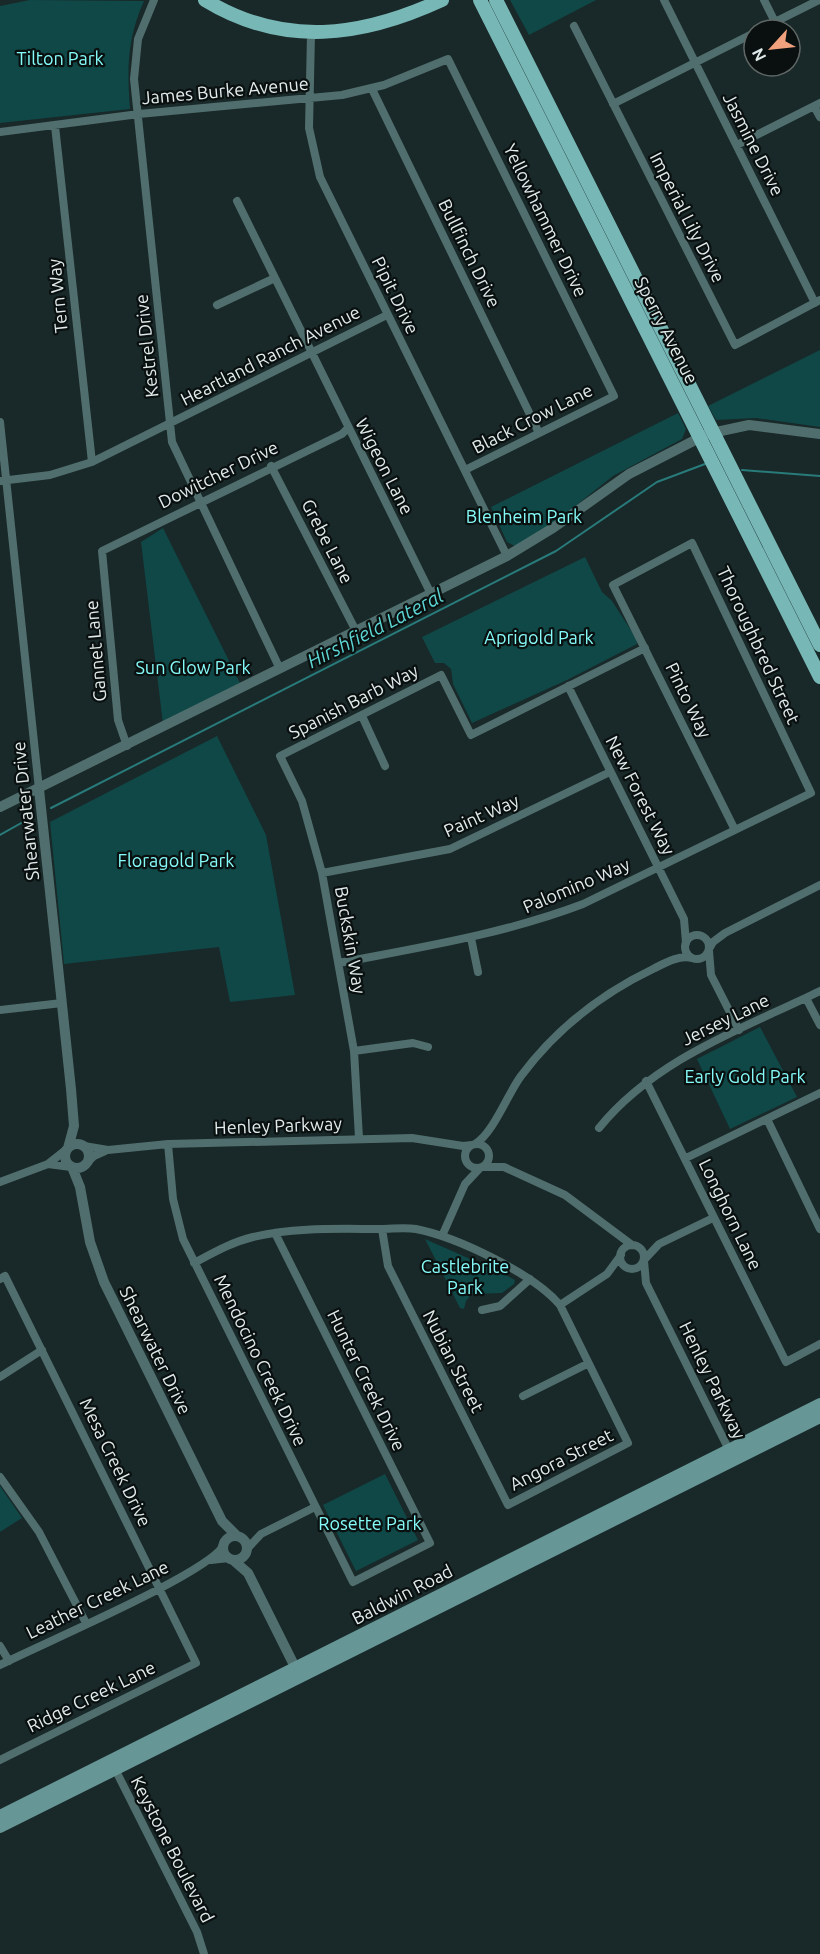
<svg xmlns="http://www.w3.org/2000/svg" width="820" height="1954" viewBox="0 0 820 1954" font-family="Ubuntu,sans-serif">
<style>
.green{fill:#0f4847}
.lines{fill:none;stroke-linecap:round;stroke-linejoin:round}
.stream{stroke:#287b7a;stroke-width:2}
.minor{stroke:#506e6d;stroke-width:8}
.tertiary{stroke:#506e6d;stroke-width:10}
.secondary{stroke:#669796;stroke-width:12}
.primary{stroke:#77b7b6;stroke-width:14}
.labels{text-anchor:middle;dominant-baseline:central;stroke-width:4.5;stroke-linejoin:round;paint-order:stroke}
.park-label{font-size:18px;fill:#85fbf9;stroke:#09100f}
.street-label{font-size:18px;fill:#e2ebeb;stroke:#09100f}
.water-label{font-size:20px;font-style:italic;fill:#5dd5d4;stroke:#09100f}
</style>
<rect width="100%" height="100%" fill="#192828"/>
<path class="green" d="M30 0 144 1C127 39 127 68 130 109L0 123V6Z
M510 0H596L529 35Z
M820 350V427L756 418 716 420 708 406Z
M678 413 686 429 682 439 613 476 559 519 517 547 507 542 491 507Z
M163 528 241 685 163 724 141 542Z
M585 557 602 592 612 601 636 638 637 644 567 680 472 723 453 684 451 669 444 663H435L422 637Z
M217 736 266 835 295 995 230 1002 219 947 64 964 50 822Z
M760 1027 797 1097 730 1129 697 1059Z
M425 1239 504 1274 515 1280 514 1284 502 1293 472 1294 466 1301 464 1309 460 1308Z
M385 1474 418 1540 356 1571 323 1505Z
M0 1486 22 1518 0 1532Z"/>
<g class="lines">
<path class="stream" d="M742 470 820 476
M51 808 556 551 657 482 705 464
M0 835 32 817"/>
<path class="minor" d="M154 0 138 39 134 79 172 442 280 669
M664 0 815 303
M764 0 775 22
M574 26 735 345 820 300
M759 30 819 0
M311 34 309 128 320 177 507 556
M372 89 539 433
M613 104 754 33
M814 106 820 117
M55 126 92 462
M0 132 139 114 342 95 384 85 448 59 614 396 465 470
M737 145 820 103
M237 201 431 594
M217 305 275 278
M0 422 39 789
M271 466 356 631
M0 481 50 475 92 462 387 315
M568 686 684 919 686 943
M362 716 385 766
M127 746 118 720 102 551 342 434 348 428
M322 873 450 849 610 772
M685 947a12 12 0 1 1 24 0a12 12 0 1 1-24 0Z
M471 938 478 972
M709 949 713 942 725 933 820 885
M709 951 711 975 739 1030
M339 963C422 947 504 934 583 904L811 793 692 543 613 585 735 830
M806 998 820 1025
M0 1010 62 1003
M354 1051 413 1043 428 1047
M646 1081 786 1362 820 1344
M767 1119 820 1229
M599 1128C655 1059 742 1029 820 991
M359 1138 354 1051 322 873 302 801 280 756 441 675 471 735 645 648
M465 1156a12 12 0 1 1 24 0a12 12 0 1 1-24 0Z
M168 1144 173 1199 183 1239 353 1582 430 1543 275 1233
M475 1144C493 1134 508 1093 521 1076 556 1029 601 994 653 969 665 963 678 955 692 958
M84 1146 108 1150 168 1144 412 1138 463 1146 472 1145
M686 1158 820 1093
M88 1162 94 1156 105 1151
M48 1164 71 1167
M483 1167H504L565 1195 632 1245
M0 1182 48 1164 67 1149
M442 1236 465 1184 480 1168
M620 1257a12 12 0 1 1 24 0a12 12 0 1 1-24 0Z
M644 1260 659 1244 713 1218
M644 1261 646 1283 731 1454
M194 1263C213 1253 232 1242 253 1237 294 1227 338 1229 380 1229 392 1229 405 1227 416 1229 457 1237 534 1274 560 1305L628 1443 508 1505 388 1266 382 1229
M0 1279 5 1276 196 1663 0 1760
M560 1305 607 1274 621 1255
M482 1310 500 1306 530 1279
M0 1377 42 1350
M523 1396 587 1364
M0 1477 39 1532 86 1623
M247 1549 261 1534 315 1507
M211 1560 229 1558
M0 1646 9 1661
M0 1665C39 1645 207 1574 223 1546
M113 1765 197 1932 204 1954"/>
<path class="tertiary" d="M39 789 71 1089 74 1126 68 1148
M0 807 507 556 553 528 629 474 707 434 749 425 820 434
M65 1156a12 12 0 1 1 24 0a12 12 0 1 1-24 0Z
M72 1167 80 1187 90 1242 104 1282 222 1521 237 1536
M223 1548a12 12 0 1 1 24 0a12 12 0 1 1-24 0Z
M233 1560 248 1573 299 1675"/>
<path class="secondary" d="M0 1816 820 1404
M0 1827 820 1417"/>
<path class="primary" d="M205 0C284 48 362 37 442 0
M480 0 820 677
M496 0 820 645"/>
</g>
<g class="labels">
<g class="park-label">
<text x="60" y="58">Tilton Park</text>
<text x="524" y="516">Blenheim Park</text>
<text x="539" y="637">Aprigold Park</text>
<text x="193" y="667">Sun Glow Park</text>
<text x="176" y="860">Floragold Park</text>
<text x="745" y="1076">Early Gold Park</text>
<text x="465" y="1266">Castlebrite<tspan x="465" dy="21">Park</tspan></text>
<text x="370" y="1523">Rosette Park</text>
</g>
<g class="street-label">
<text transform="translate(225 90) rotate(-5)">James Burke Avenue</text>
<text transform="translate(754 144) rotate(63)">Jasmine Drive</text>
<text transform="translate(688 217) rotate(63)">Imperial Lily Drive</text>
<text transform="translate(546 220) rotate(64)">Yellowhammer Drive</text>
<text transform="translate(470 253) rotate(64)">Bullfinch Drive</text>
<text transform="translate(396 295) rotate(64)">Pipit Drive</text>
<text transform="translate(57 296) rotate(-96)">Tern Way</text>
<text transform="translate(667 330) rotate(63)">Sperry Avenue</text>
<text transform="translate(146 346) rotate(-96)">Kestrel Drive</text>
<text transform="translate(270 355) rotate(-27)">Heartland Ranch Avenue</text>
<text transform="translate(532 418) rotate(-27)">Black Crow Lane</text>
<text transform="translate(385 466) rotate(63)">Wigeon Lane</text>
<text transform="translate(218 474) rotate(-26)">Dowitcher Drive</text>
<text transform="translate(328 541) rotate(63)">Grebe Lane</text>
<text transform="translate(759 645) rotate(65)">Thoroughbred Street</text>
<text transform="translate(95 651) rotate(-95)">Gannet Lane</text>
<text transform="translate(689 700) rotate(64)">Pinto Way</text>
<text transform="translate(353 701) rotate(-27)">Spanish Barb Way</text>
<text transform="translate(641 795) rotate(63)">New Forest Way</text>
<text transform="translate(25 811) rotate(-96)">Shearwater Drive</text>
<text transform="translate(481 815) rotate(-24)">Paint Way</text>
<text transform="translate(576 885) rotate(-23)">Palomino Way</text>
<text transform="translate(351 940) rotate(80)">Buckskin Way</text>
<text transform="translate(725 1019) rotate(-26)">Jersey Lane</text>
<text transform="translate(278 1125) rotate(-2)">Henley Parkway</text>
<text transform="translate(731 1214) rotate(64)">Longhorn Lane</text>
<text transform="translate(156 1350) rotate(64)">Shearwater Drive</text>
<text transform="translate(261 1360) rotate(64)">Mendocino Creek Drive</text>
<text transform="translate(454 1361) rotate(63)">Nubian Street</text>
<text transform="translate(367 1380) rotate(64)">Hunter Creek Drive</text>
<text transform="translate(713 1380) rotate(64)">Henley Parkway</text>
<text transform="translate(561 1459) rotate(-27)">Angora Street</text>
<text transform="translate(116 1462) rotate(64)">Mesa Creek Drive</text>
<text transform="translate(402 1594) rotate(-27)">Baldwin Road</text>
<text transform="translate(97 1599) rotate(-26)">Leather Creek Lane</text>
<text transform="translate(91 1696) rotate(-26)">Ridge Creek Lane</text>
<text transform="translate(173 1849) rotate(63)">Keystone Boulevard</text>
</g>
<g class="water-label">
<text transform="translate(375 628) rotate(-27)">Hirshfield Lateral</text>
</g>
</g>
<g transform="translate(772 48) rotate(243)"><circle r="28" fill="#09100f" stroke="#606867" stroke-width="1.5"/>
<path d="M0-4.5L10 22L0 15L-10 22Z" fill="#f2a17e"/>
<text y="-9" font-size="16" font-weight="bold" text-anchor="middle" fill="#e2ebeb">N</text>
</g>
</svg>
